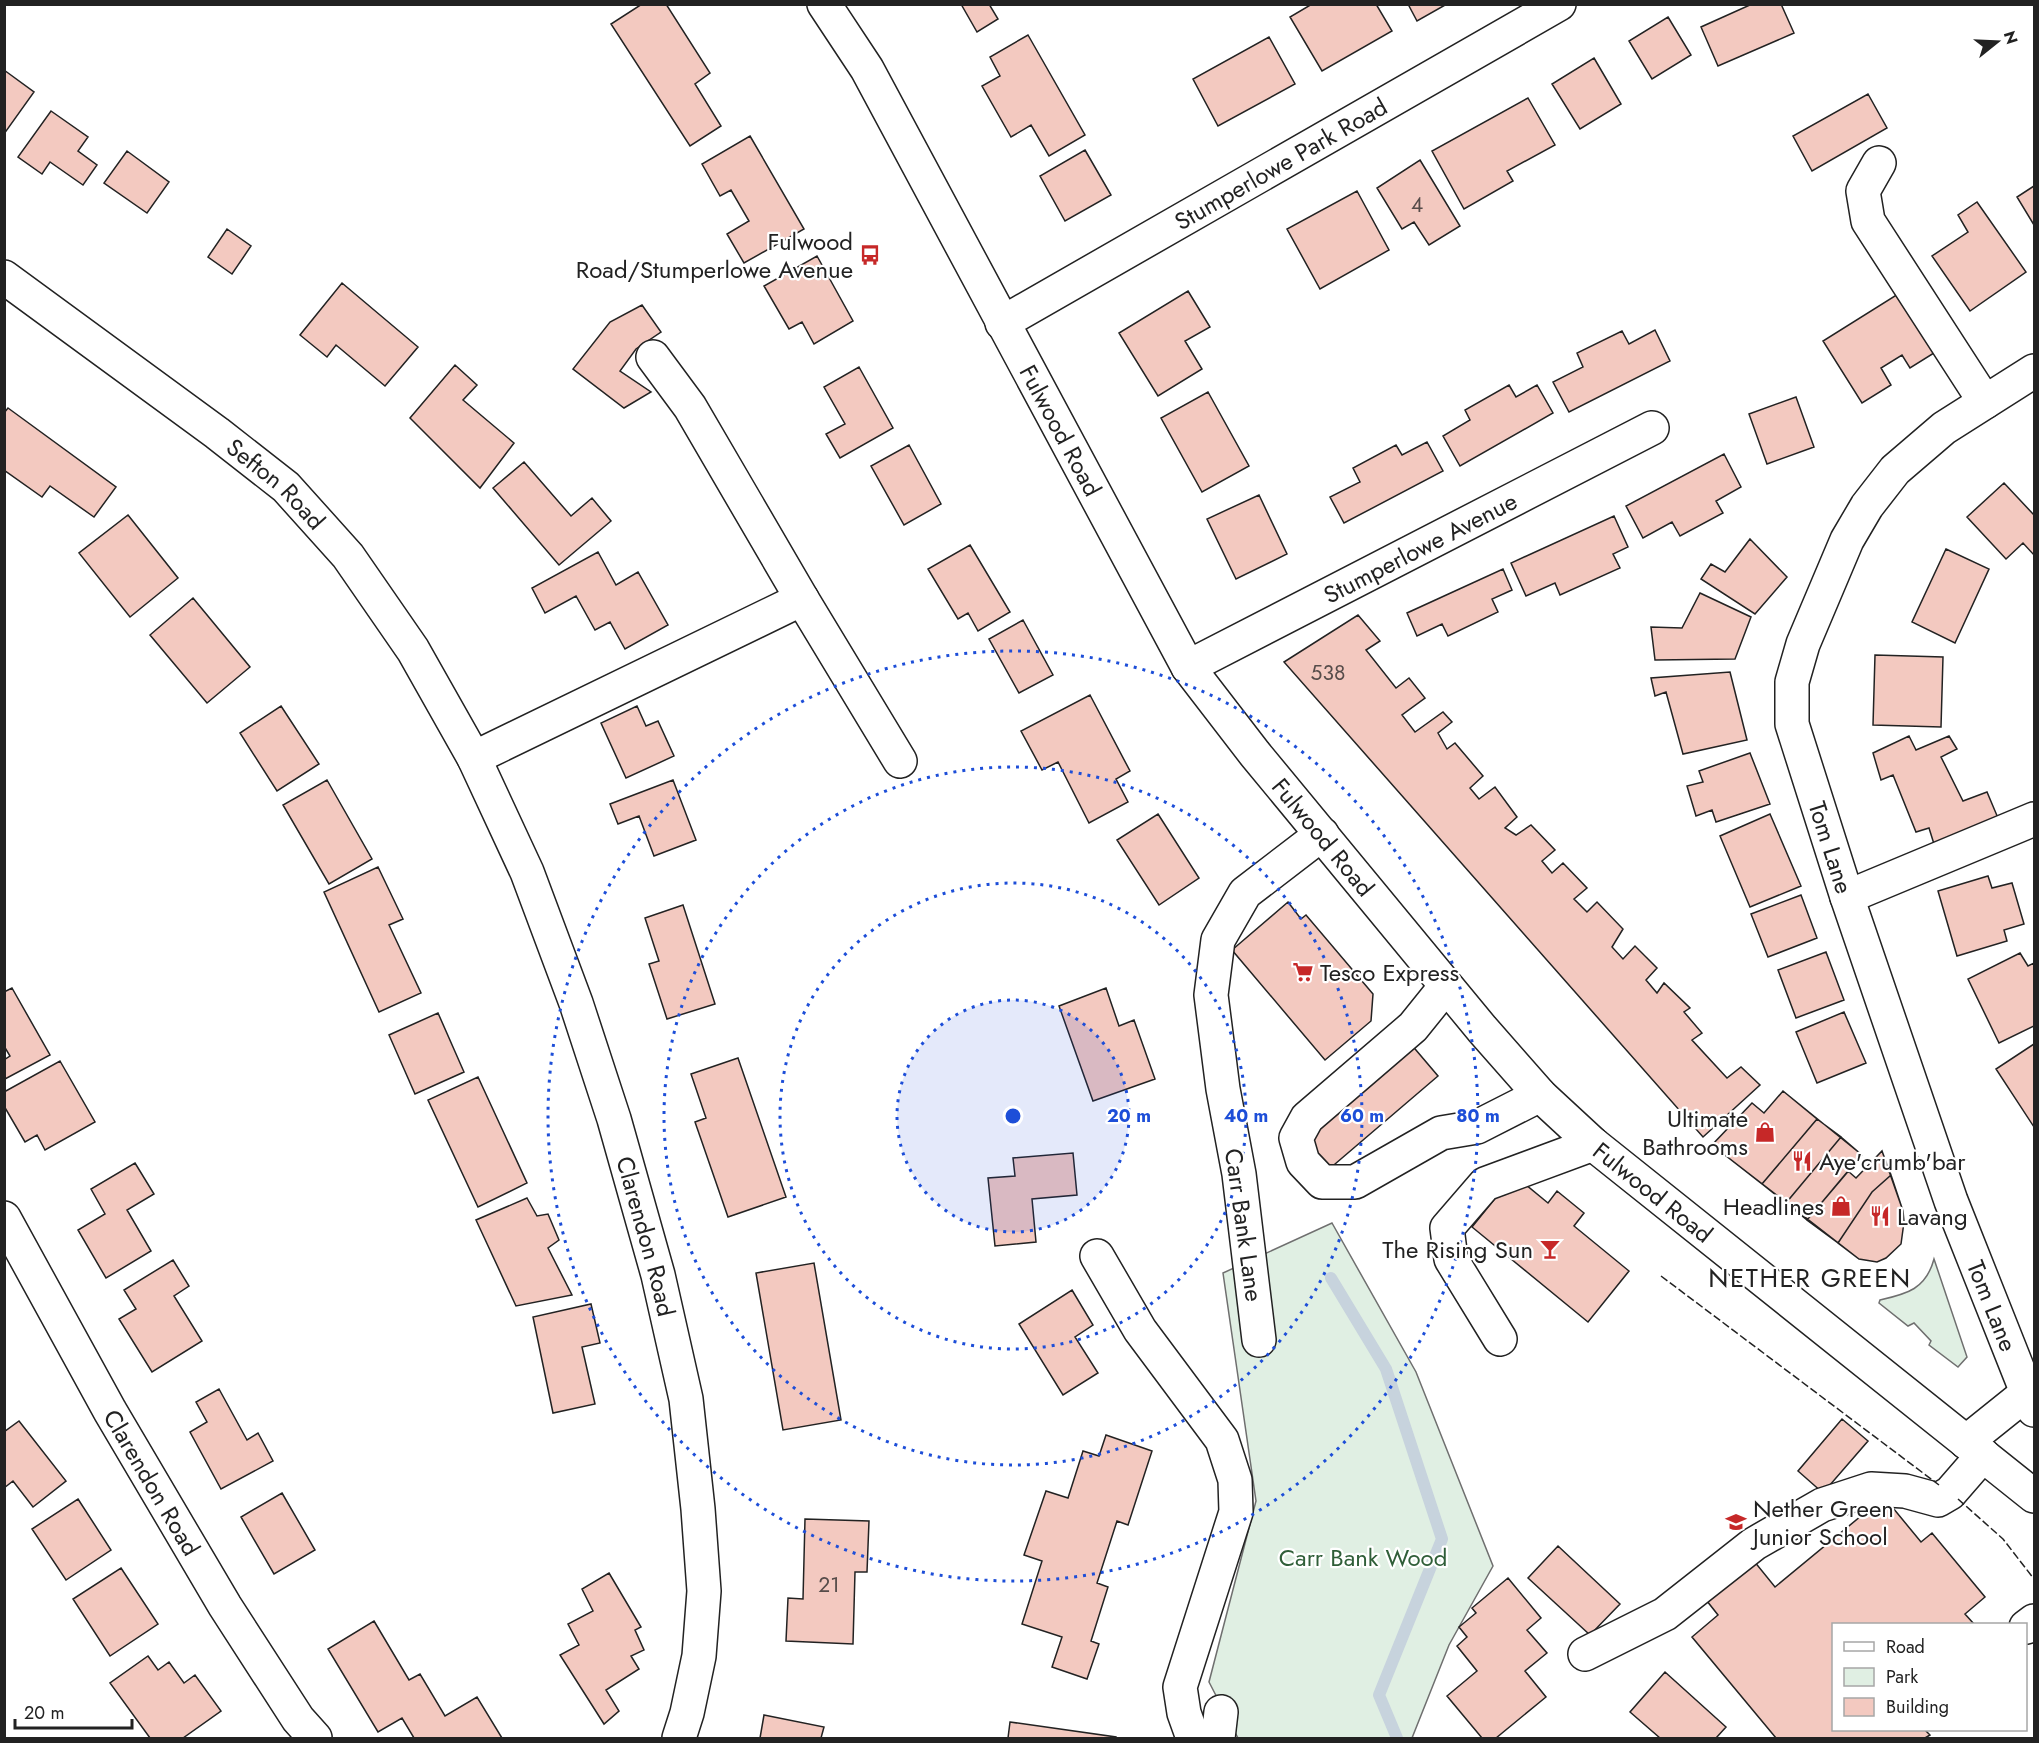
<svg xmlns="http://www.w3.org/2000/svg" width="2039" height="1743" viewBox="0 0 2039 1743" font-family="Jost,sans-serif">
<style>
.green{fill:#e0efe3;stroke:#6f6f6f;stroke-width:1.5}
.lines{fill:none;stroke-linecap:round;stroke-linejoin:round}
.stream{stroke:#c7d3dd;stroke-width:12}
.building{fill:#f3c9c0;stroke:#222;stroke-width:1.5}
.minor-casing{stroke:#222;stroke-width:36}
.minor{stroke:#fff;stroke-width:33}
.fence{stroke:#222;stroke-width:1.5;stroke-dasharray:8 3;stroke-linecap:butt}
.ring{fill:none;stroke:#1d4ed8;stroke-width:3;stroke-dasharray:3 6}
.labels{text-anchor:middle;dominant-baseline:central;stroke-width:4.5;stroke-linejoin:round;paint-order:stroke}
.number-label{font-size:21px;fill:#564c4a}
.street-label{font-size:24px;fill:#222;stroke:#fff}
.poi-label{font-size:24px;fill:#222;stroke:#fff;text-anchor:end}
.park-label{font-size:24px;fill:#2f5e38;stroke:#fff}
.neighbourhood-label{font-size:26px;letter-spacing:1.5px;fill:#222;stroke:#fff}
.centre{fill:#1d4ed8;stroke:#fff;stroke-width:3}
.ring-label{font-size:18px;text-anchor:middle;font-weight:bold;fill:#1d4ed8;stroke:#fff;stroke-width:4.5;stroke-linejoin:round;paint-order:stroke}
</style>
<rect width="100%" height="100%" fill="#fff"/>
<path class="green" d="M1332 1223 1416 1372 1493 1566 1449 1645 1412 1738H1238L1209 1682 1256 1501 1223 1273Z
M1934 1259 1967 1357 1958 1367 1929 1345 1931 1341 1914 1323 1908 1326 1879 1303 1880 1300C1907 1294 1926 1289 1934 1259Z"/>
<g class="lines">
<path class="stream" d="M1331 1278 1386 1369 1442 1539 1379 1695 1397 1738"/>
</g>
<path class="building" d="M642 4H666L710 73 695 84 721 126 690 146 611 24Z
M961 4H989L998 19 977 32Z
M1312 4H1376L1392 31 1322 71 1290 17Z
M1408 4H1447L1417 21Z
M1752 4H1781L1794 33 1718 66 1701 27Z
M1668 17 1691 55 1652 79 1629 41Z
M1028 35 1085 135 1049 156 1031 125 1011 137 982 86 1000 76 990 57Z
M1269 37 1295 84 1218 126 1193 79Z
M1594 58 1621 104 1580 129 1552 84Z
M4 70 34 92 4 134Z
M1868 94 1887 128 1812 171 1793 136Z
M1528 98 1555 145 1507 171 1513 181 1464 209 1432 151Z
M51 111 88 137 78 151 97 165 83 185 50 162 42 174 18 157Z
M750 136 804 229 744 263 727 234 749 221 731 190 720 196 702 164Z
M1085 150 1111 195 1065 221 1040 176Z
M127 151 169 182 147 213 104 183Z
M1420 160 1460 226 1429 245 1414 222 1402 229 1377 188Z
M2034 186V225L2017 197Z
M1357 191 1389 250 1320 289 1287 229Z
M1977 202 2026 272 1970 311 1932 256 1968 232 1958 215Z
M227 229 251 246 232 274 208 257Z
M817 256 853 321 814 344 802 322 789 329 764 286Z
M342 283 418 347 385 386 336 345 327 357 300 335Z
M1188 291 1210 327 1185 341 1202 369 1158 396 1119 333Z
M1898 294 1934 353 1910 368 1902 355 1881 368 1891 385 1862 403 1823 341Z
M642 305 661 332 636 349 620 371 651 392 624 408 573 369 610 322Z
M1655 330 1670 361 1569 412 1553 382 1583 367 1577 353 1622 331 1629 344Z
M455 365 477 385 463 400 514 443 480 488 410 418Z
M859 367 893 428 840 458 826 434 845 424 824 387Z
M1509 385 1516 397 1537 385 1553 413 1460 466 1443 436 1470 420 1465 410Z
M1208 392 1249 466 1202 492 1161 418Z
M1796 397 1814 447 1767 464 1749 414Z
M8 408 116 487 94 517 50 486 42 497 4 470V413Z
M1427 442 1443 471 1344 523 1330 497 1360 482 1353 468 1396 445 1402 455Z
M909 445 941 504 904 525 871 466Z
M1724 454 1741 487 1716 501 1723 513 1680 536 1672 522 1643 538 1626 506Z
M524 462 571 516 592 498 611 521 559 565 493 488Z
M2004 483 2034 515V555L2023 543 2006 559 1967 517Z
M1259 495 1287 554 1236 579 1207 519Z
M128 515 178 578 130 617 79 553Z
M1614 516 1628 547 1613 554 1620 568 1560 595 1555 583 1526 596 1511 563Z
M1750 539 1787 577 1755 614 1701 579 1711 564 1725 572Z
M970 545 1010 612 978 631 968 613 958 619 928 569Z
M1946 549 1989 569 1955 643 1912 622Z
M598 552 616 585 638 572 668 625 625 649 610 622 595 630 576 596 545 613 532 588Z
M1503 569 1512 590 1492 599 1498 612 1448 636 1442 624 1417 636 1407 613Z
M1700 593 1751 617 1735 659 1655 660 1651 627 1682 628Z
M193 598 250 667 207 703 150 635Z
M1358 615 1380 641 1366 650 1396 688 1409 678 1425 698 1402 715 1415 732 1443 712 1452 722 1438 733 1447 749 1455 743 1483 776 1470 788 1479 799 1495 787 1517 817 1505 828 1516 835 1531 825 1555 850 1542 861 1552 873 1563 863 1587 888 1574 899 1587 912 1597 902 1623 929 1612 947 1623 959 1635 946 1657 968 1646 980 1657 993 1664 983 1690 1008 1684 1012 1702 1033 1692 1040 1727 1078 1741 1067 1760 1085 1703 1137 1284 662Z
M1023 620 1053 675 1019 693 989 639Z
M1875 655 1943 657 1941 727 1873 725Z
M1730 672 1747 740 1683 754 1666 692 1655 696 1651 678Z
M1090 695 1130 771 1116 779 1128 802 1089 823 1058 762 1042 770 1021 731Z
M281 706 319 764 277 791 240 733Z
M637 706 646 726 658 721 674 756 626 778 601 723Z
M1909 736 1916 750 1949 736 1957 749 1941 757 1963 801 1987 792 1998 818 1934 844 1929 828 1916 832 1893 775 1881 780 1873 753Z
M1750 753 1770 804 1716 822 1712 810 1696 816 1687 786 1703 782 1699 771Z
M327 780 372 859 329 884 283 805Z
M673 780 696 840 654 856 639 816 618 824 610 804Z
M1158 814 1199 878 1159 905 1117 840Z
M1770 814 1801 886 1750 907 1720 836Z
M378 867 403 919 389 925 421 993 379 1012 324 892Z
M1988 876 1992 888 2012 883 2024 924 2004 930 2007 941 1957 956 1938 891Z
M1801 895 1817 938 1768 957 1751 914Z
M1288 902 1301 919 1306 915 1373 994 1371 1021 1325 1060 1232 950Z
M683 905 715 1004 667 1019 649 964 659 961 645 918Z
M1826 952 1844 1000 1796 1018 1778 970Z
M2020 953 2028 966 2034 963V1026L1999 1043 1968 979Z
M12 988 50 1055 5 1079 4 1060 10 1056 4 1046V992Z
M1106 988 1119 1026 1134 1020 1155 1079 1093 1101 1059 1006Z
M1844 1012 1866 1063 1817 1083 1796 1032Z
M438 1013 464 1072 415 1094 389 1035Z
M1410 1043 1438 1076 1328 1170 1299 1137Z
M2034 1044V1127L1996 1069Z
M738 1058 786 1197 728 1217 695 1122 706 1118 691 1074Z
M60 1061 95 1122 45 1150 37 1135 25 1142 4 1106V1092Z
M478 1077 527 1183 478 1207 428 1100Z
M1783 1091 1862 1155 1848 1171 1856 1178 1882 1151 1903 1211 1904 1222 1901 1244 1886 1258 1877 1262 1859 1259 1712 1145 1752 1103 1764 1113Z
M1783 1091 1817 1119 1762 1184 1712 1145 1752 1103 1764 1113Z
M1817 1119 1841 1137 1786 1203 1762 1184Z
M1841 1137 1862 1155 1807 1220 1786 1203Z
M1882 1151 1891 1175 1872 1192 1838 1243 1807 1220 1848 1171 1856 1178Z
M1073 1153 1077 1195 1032 1199 1036 1242 995 1246 988 1178 1015 1176 1013 1158Z
M135 1163 154 1194 127 1210 151 1251 106 1278 78 1230 105 1214 91 1189Z
M1514 1175 1548 1203 1557 1191 1584 1213 1574 1226 1629 1271 1588 1322 1472 1227Z
M1891 1175 1903 1211 1904 1222 1901 1244 1886 1258 1877 1262 1859 1259 1838 1243 1872 1192Z
M527 1198 537 1216 548 1214 559 1240 548 1248 572 1295 516 1306 476 1220Z
M173 1260 189 1286 174 1296 202 1341 152 1372 119 1319 136 1309 124 1290Z
M814 1263 841 1420 783 1430 756 1273Z
M1072 1290 1093 1325 1075 1337 1098 1373 1063 1395 1019 1324Z
M591 1304 600 1343 582 1347 595 1404 553 1413 533 1317Z
M219 1389 247 1440 258 1433 273 1461 221 1489 190 1432 207 1422 196 1402Z
M1842 1419 1868 1441 1823 1493 1798 1471Z
M19 1421 66 1481 33 1507 13 1481 4 1488V1432Z
M1106 1435 1152 1451 1128 1525 1117 1521 1097 1583 1108 1587 1091 1641 1099 1644 1087 1679 1052 1667 1062 1637 1022 1624 1042 1561 1024 1555 1046 1491 1068 1498 1083 1451 1099 1456Z
M282 1493 315 1550 274 1574 241 1517Z
M1884 1497 1921 1542 1932 1533 1985 1597 1965 1614 1974 1624H1834V1730H1925L1930 1735 1925 1738H1776L1692 1637 1718 1615 1707 1601 1754 1561 1775 1587Z
M78 1499 111 1550 66 1580 32 1529Z
M805 1519 869 1521 867 1572H855L853 1644 786 1641 788 1598 803 1599Z
M1558 1546 1620 1604 1590 1635 1528 1578Z
M121 1568 158 1624 110 1656 73 1599Z
M609 1573 641 1627 635 1630 644 1650 631 1656 639 1669 606 1690 619 1711 604 1724 560 1655 579 1645 568 1624 593 1611 582 1589Z
M1508 1578 1541 1618 1527 1630 1547 1653 1525 1671 1546 1697 1496 1738H1482L1447 1696 1477 1671 1457 1646 1467 1637 1459 1627 1476 1613 1472 1608Z
M374 1621 409 1680 420 1674 445 1716 477 1697 502 1738H414L402 1718 378 1732 328 1649Z
M148 1656 158 1670 169 1662 184 1683 195 1675 221 1711 183 1738H150L110 1683Z
M1665 1672 1726 1727 1716 1738H1660L1630 1712Z
M764 1715 824 1727 821 1738H760Z
M1010 1722 1116 1737V1738H1008Z"/>
<g class="lines">
<g class="minor-casing">
<g id="minor">
<path id="s1" d="M824 4 867 69 1188 667 1255 754 1482 1029 1540 1095 1593 1144 2034 1496"/>
<path d="M1879 163 1863 191 1868 221 1985 402"/>
<path id="s2" d="M4 277 217 433 286 487 348 556 413 650 474 758 527 872 576 1003 614 1119 658 1275 686 1399 698 1509 704 1591 699 1656 687 1713 679 1738"/>
<path id="s3" d="M1002 323 1559 4"/>
<path d="M653 357 690 407 802 599 900 761"/>
<path id="s4" d="M2034 371 1944 428 1895 470 1867 506 1847 540 1803 644 1792 682V724L1847 897 1951 1201 2034 1410"/>
<path id="s5" d="M1188 667 1652 428"/>
<path d="M474 758 802 599"/>
<path d="M1847 897 2034 819"/>
<path d="M1446 986 1413 1027 1307 1118 1296 1138 1303 1162 1322 1182H1355L1441 1133 1477 1127 1540 1095"/>
<path id="s6" d="M4 1218 110 1411 225 1606 298 1719 315 1738"/>
<path d="M1097 1256 1140 1330 1222 1440 1235 1480 1236 1512 1180 1687 1184 1713 1193 1738"/>
<path d="M1500 1339 1451 1259 1447 1228 1485 1184 1593 1144"/>
<path d="M1259 1340 1239 1174 1223 1089 1211 995 1218 940 1245 893 1322 834"/>
<path d="M1966 1442 2027 1393"/>
<path d="M2026 1627 2034 1621"/>
<path d="M1585 1654 1665 1614 1754 1544 1822 1505 1871 1489 1905 1491 1938 1500 1950 1493 1983 1455"/>
<path d="M1218 1738 1221 1712"/>
</g>
</g>
<use href="#minor" class="minor"/>
<path class="fence" d="M1661 1276 1939 1485
M1958 1499 2003 1539 2034 1579"/>
</g>
<circle cx="1013" cy="1116" r="116" fill="#1d4ed8" fill-opacity=".12"/>
<g class="ring">
<circle cx="1013" cy="1116" r="116"/>
<circle cx="1013" cy="1116" r="233"/>
<circle cx="1013" cy="1116" r="349"/>
<circle cx="1013" cy="1116" r="465"/>
</g>
<defs>
<g id="bus-bare" transform="scale(1.62)"><path d="M-5-6H5V4H4V6H2V4H-2V6H-4V4H-5ZM-3.5-4V0h7V-4ZM-3.5 1.2v1.5H-2V1.2ZM2 1.2v1.5H3.5V1.2Z" fill="#c62828" stroke="#fff" stroke-width="2.5" paint-order="stroke"/></g>
<g id="supermarket-bare" transform="scale(1.62)"><path d="M-6-5.5h2.5l.6 2H6L4.5 2H-2.5L-4.4-4H-6ZM-1.5 3.2a1.3 1.3 0 1 0 .1 0ZM3 3.2a1.3 1.3 0 1 0 .1 0Z" fill="#c62828" stroke="#fff" stroke-width="2.5" paint-order="stroke"/></g>
<g id="shop-bare" transform="scale(1.62)"><path d="M-5-2.5h2.3a2.7 3.5 0 0 1 5.4 0H5L5.5 6h-11ZM-1.5-2.5h3a1.5 2.3 0 0 0-3 0Z" fill="#c62828" stroke="#fff" stroke-width="2.5" paint-order="stroke"/></g>
<g id="restaurant-bare" transform="scale(1.62)"><path d="M-5-6h1v4h1v-4h1v4h1v-4h1v5L-1.5 .5V6h-2V.5L-5-1ZM5-6V6H3V1.5H1.5Q1.5-4 5-6Z" fill="#c62828" stroke="#fff" stroke-width="2.5" paint-order="stroke"/></g>
<g id="bar-bare" transform="scale(1.62)"><path d="M-6-5H6L.8 .8V4.5H3.5V6h-7V4.5H-.8V.8Z" fill="#c62828" stroke="#fff" stroke-width="2.5" paint-order="stroke"/></g>
<g id="school-bare" transform="scale(1.62)"><path d="M0-5L7-2L0 1L-7-2ZM-4 1L0 2.5L4 1V4Q0 6-4 4Z" fill="#c62828" stroke="#fff" stroke-width="2.5" paint-order="stroke"/></g>
</defs>
<g fill-rule="evenodd">
<use href="#bus-bare" x="870" y="255"/>
<use href="#supermarket-bare" x="1303" y="972"/>
<use href="#shop-bare" x="1765" y="1132"/>
<use href="#restaurant-bare" x="1802" y="1161"/>
<use href="#shop-bare" x="1841" y="1206"/>
<use href="#restaurant-bare" x="1880" y="1216"/>
<use href="#bar-bare" x="1550" y="1249"/>
<use href="#school-bare" x="1736" y="1522"/>
</g>
<g class="labels">
<g class="number-label">
<text x="1417" y="205">4</text>
<text x="1328" y="673">538</text>
<text x="829" y="1585">21</text>
</g>
<g class="street-label">
<text stroke="none"><textPath href="#s3" startOffset="321">Stumperlowe Park Road</textPath></text>
<text stroke="none"><textPath href="#s1" startOffset="488">Fulwood Road</textPath></text>
<text stroke="none"><textPath href="#s2" startOffset="342">Sefton Road</textPath></text>
<text stroke="none"><textPath href="#s5" startOffset="261">Stumperlowe Avenue</textPath></text>
<text stroke="none"><textPath href="#s1" startOffset="974">Fulwood Road</textPath></text>
<text stroke="none"><textPath href="#s4" startOffset="580">Tom Lane</textPath></text>
<text stroke="none"><textPath href="#s1" startOffset="1460">Fulwood Road</textPath></text>
<text transform="translate(1244 1225) rotate(82)">Carr Bank Lane</text>
<text stroke="none"><textPath href="#s2" startOffset="1192">Clarendon Road</textPath></text>
<text stroke="none"><textPath href="#s4" startOffset="1066">Tom Lane</textPath></text>
<text stroke="none"><textPath href="#s6" startOffset="303">Clarendon Road</textPath></text>
</g>
<g class="poi-label">
<text x="853" y="241">Fulwood<tspan x="853" dy="28">Road/Stumperlowe Avenue</tspan></text>
<text x="1320" y="972" text-anchor="start">Tesco Express</text>
<text x="1748" y="1118">Ultimate<tspan x="1748" dy="28">Bathrooms</tspan></text>
<text x="1819" y="1161" text-anchor="start">Aye'crumb'bar</text>
<text x="1824" y="1206">Headlines</text>
<text x="1897" y="1216" text-anchor="start">Lavang</text>
<text x="1533" y="1249">The Rising Sun</text>
<text x="1753" y="1508" text-anchor="start">Nether Green<tspan x="1753" dy="28">Junior School</tspan></text>
</g>
<g class="park-label">
<text x="1363" y="1557">Carr Bank Wood</text>
</g>
<g class="neighbourhood-label">
<text x="1810" y="1278">NETHER GREEN</text>
</g>
</g>
<circle cx="1013" cy="1116" r="9" class="centre"/>
<g class="ring-label">
<text x="1129" y="1122">20 m</text>
<text x="1246" y="1122">40 m</text>
<text x="1362" y="1122">60 m</text>
<text x="1478" y="1122">80 m</text>
</g>
<rect width="2039" height="1743" fill="none" stroke="#222222" stroke-width="12"/>
<rect x="1832" y="1623" width="195" height="108" fill="#ffffff" stroke="#a7a7a7" stroke-width="1.5"/>
<rect x="1844" y="1642" width="30" height="9" fill="#ffffff" stroke="#a7a7a7" stroke-width="1.5"/>
<text x="1886" y="1653" font-size="18" fill="#222222">Road</text>
<rect x="1844" y="1668" width="30" height="18" fill="#e0efe3" stroke="#a7a7a7" stroke-width="1.5"/>
<text x="1886" y="1683" font-size="18" fill="#222222">Park</text>
<rect x="1844" y="1698" width="30" height="18" fill="#f3c9c0" stroke="#a7a7a7" stroke-width="1.5"/>
<text x="1886" y="1713" font-size="18" fill="#222222">Building</text>
<g transform="translate(1997 42) rotate(72)" stroke="#ffffff" stroke-width="4.5" paint-order="stroke">
<path d="M0-4.5L10 22L0 15L-10 22Z" fill="#222222"/>
<text y="-9" font-size="16" font-weight="bold" text-anchor="middle" fill="#222222">N</text>
</g>
<path d="M15 1719v9h117v-9" fill="none" stroke="#222222" stroke-width="3"/>
<text x="24" y="1719" font-size="18" fill="#222222" stroke="#ffffff" stroke-width="4.5" paint-order="stroke">20 m</text>
</svg>
